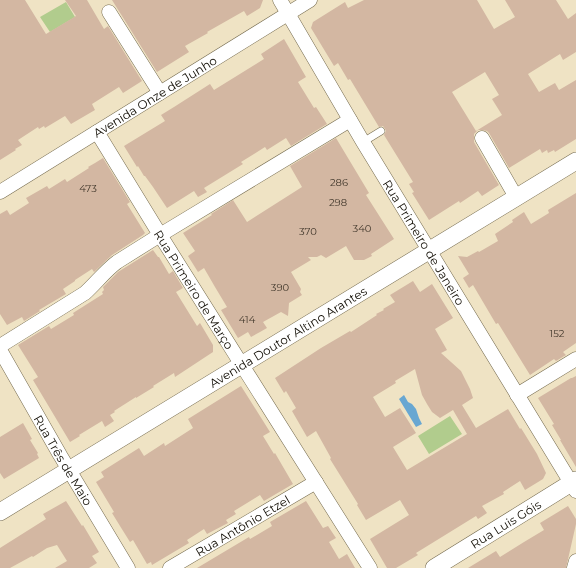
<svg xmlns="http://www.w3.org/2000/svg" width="576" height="568" viewBox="0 0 576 568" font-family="Montserrat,sans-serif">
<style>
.green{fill:#b1cc8d}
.water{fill:#68a7d2}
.building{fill:#d3b7a2;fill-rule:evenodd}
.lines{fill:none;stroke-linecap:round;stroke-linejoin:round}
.service-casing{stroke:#756b4f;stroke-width:8}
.minor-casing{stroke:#756b4f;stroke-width:15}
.tertiary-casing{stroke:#756b4f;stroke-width:18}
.service{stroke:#fff;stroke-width:7}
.minor{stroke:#fff;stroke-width:14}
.tertiary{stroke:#fff;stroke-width:17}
.labels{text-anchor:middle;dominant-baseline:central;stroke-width:3.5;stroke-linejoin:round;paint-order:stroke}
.number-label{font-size:10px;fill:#42382c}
.street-label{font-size:12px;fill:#110d04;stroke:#fcf1d1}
</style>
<rect width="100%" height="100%" fill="#efe3c4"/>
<path class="green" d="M66 2 75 17 50 32 40 17Z
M450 416 462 434 429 454 418 436Z"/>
<path class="water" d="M404 395 408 402 412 404 416 409 419 418 422 424 416 427 399 399Z"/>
<path class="building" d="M0 0H25L46 34 76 16 65 0H87L104 29 108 26 142 81 123 93 119 87 92 104 95 110 71 124 65 116 45 128 44 126 39 129 38 127 18 140 22 145 15 149 16 150 0 160Z
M112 0H263L260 8 247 16 244 11 207 32 208 33 185 46 189 52 157 72Z
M364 0H477L494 29 515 17 505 0H556L568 19 576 13V52L563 60 560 54 528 74 539 92 555 83 559 90 576 80V139L555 152 554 150 548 153 547 150 542 153 540 149 509 168 489 133 487 131 482 130H478L474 134V142L499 185 482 196 478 191 460 203 459 201 429 220 412 193 414 192 409 184 413 182 384 135 386 131 385 129 383 126 379 127 350 79 348 80 338 63 334 66 311 28 313 22 345 2 348 8ZM485 72 499 95 492 99 502 115 476 131 452 92Z
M284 39 306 77 298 82 314 108 316 107 327 124 291 146 286 138 267 150 265 147 241 162 243 164 204 188 207 192 198 197 194 191 167 208 153 187 145 176H144L138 166 137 167 124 146 165 121 161 115 174 107 210 84 214 90 264 59 261 54Z
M336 138 369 193 366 195 394 239 371 254 372 256 364 260H354L346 246 326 258 321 255 317 257H308L311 260 291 272 301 289 300 292 302 295 289 303 288 316 281 312 263 322 267 328 260 332 251 337 248 332 238 338 221 310 227 307 215 287 204 268 198 272 188 256 195 251 183 233 212 215 211 214 233 200 247 222 302 187 290 166Z
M103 158 130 202 127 204 145 233 143 235 112 255 94 272 92 269 75 280V281L63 289 66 294 39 310 40 311 24 321 22 317 7 325 0 314V214L7 210 10 215 29 203 26 198 47 186 49 189 65 179 67 182 89 168 88 167 95 163Z
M576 193V343L563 352 566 355 556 361 554 359 530 375 498 323 496 324 473 285 469 288 463 278 469 274 458 256 467 257 478 251 479 252 498 241 495 234 513 222 512 220 524 212 531 224 549 213 548 210Z
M153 250 158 257H159L169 274 173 271 183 288 176 292 197 326 200 323 213 345V352L175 377 174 373 153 386 154 387 136 398V397L114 411 115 412 110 415 114 421 105 427 102 421 79 435 80 436 70 442 33 380 38 377 18 345 49 326 51 329 74 315 73 313 103 294 102 292 104 290 103 287 118 272Z
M413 281 420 292 432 284 453 318 435 329 447 350 441 353 461 371 470 389 473 398 462 405 476 428 508 409 520 429 521 428 537 454 546 473 543 479 525 490 520 481 503 492 504 494 482 506 487 513 478 519 476 516 416 553 418 555 396 568H387L370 539 409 515 400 500 366 520 357 505 358 504 330 459 331 458 316 431 307 437 292 411 296 408 286 391 284 393 275 378 321 348 350 331 351 332 377 315 376 314 384 310 383 309 395 302 390 295ZM415 369 422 395 427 404 432 412 440 418 453 410 467 434 407 470 393 447 416 433 400 408 385 417 373 397 396 383 395 381Z
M576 376V467L560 440H561L552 425 554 424 538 398 571 378H572Z
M241 386 270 432 263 436 274 454 275 453 293 484 264 501 260 495 234 511 236 514 226 520 228 523 207 534 204 529 187 540 189 543 152 565 151 562 147 564 133 540 130 542 120 526 112 513 114 512 96 482 104 477 101 472 139 448 144 456 164 443 165 446 193 428 188 419Z
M23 423 32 439 30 440 38 453 37 454 39 458 4 479 0 473V437Z
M66 501 82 526 83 525 99 552 92 556 97 563 89 568H55L67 561 57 545 47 548 33 557 32 556 10 568H0V548L46 519 43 514Z
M306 501 323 528 328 526 336 538 329 542 339 559 347 554 355 568H197L249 537 250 539 272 526 270 522Z
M568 506 576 519V524L566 568H468L496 551 500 557 524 542 544 530 540 523Z"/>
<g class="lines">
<g class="service-casing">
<path id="service" d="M363 142 381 131"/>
</g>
<g class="minor-casing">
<g id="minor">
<path id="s1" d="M280 0 363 142 576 491"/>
<path d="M109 12 160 93"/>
<path id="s2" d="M97 132 165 243 370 568"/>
<path d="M482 138 516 197"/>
<path id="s3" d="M0 192 310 0"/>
<path d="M0 346 85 293C96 283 105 271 117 262L160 235 350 120"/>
<path id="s4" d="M0 350 60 455 128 568"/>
<path d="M517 395 576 359"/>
<path id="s5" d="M170 568 316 482"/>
<path d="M574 568 576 561"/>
</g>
</g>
<g class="tertiary-casing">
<g id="tertiary">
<path id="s6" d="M0 512 576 161"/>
<path id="s7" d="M434 568 576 480"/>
</g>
</g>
<use href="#service" class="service"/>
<use href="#minor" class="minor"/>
<use href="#tertiary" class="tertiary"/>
</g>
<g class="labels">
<g class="number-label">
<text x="339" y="182">286</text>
<text x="88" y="188">473</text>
<text x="338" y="202">298</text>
<text x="362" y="228">340</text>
<text x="308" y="231">370</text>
<text x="280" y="287">390</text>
<text x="247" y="319">414</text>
<text x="557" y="333">152</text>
</g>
<g class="street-label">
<text stroke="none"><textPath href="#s3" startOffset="182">Avenida Onze de Junho</textPath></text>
<text stroke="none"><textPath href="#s1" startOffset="282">Rua Primeiro de Janeiro</textPath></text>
<text stroke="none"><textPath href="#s2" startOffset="185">Rua Primeiro de Março</textPath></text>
<text stroke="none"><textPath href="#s6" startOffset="337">Avenida Doutor Altino Arantes</textPath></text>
<text stroke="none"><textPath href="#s4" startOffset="127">Rua Três de Maio</textPath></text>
<text stroke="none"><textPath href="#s7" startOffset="84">Rua Luis Góis</textPath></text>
<text stroke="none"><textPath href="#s5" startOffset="84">Rua Antônio Etzel</textPath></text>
</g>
</g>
</svg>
